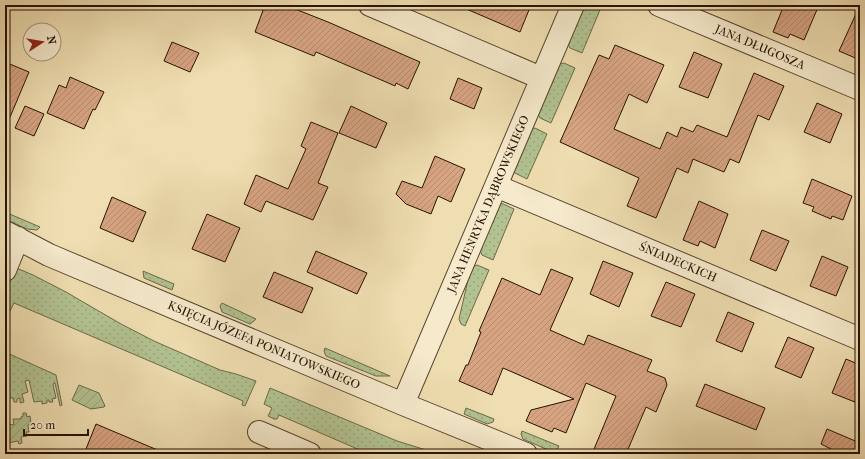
<svg xmlns="http://www.w3.org/2000/svg" width="865" height="459" viewBox="0 0 865 459" font-family="'IM FELL French Canon',serif">
<style>
.grass{fill:url(#grass-dots);stroke:#6c6a4a}
.garden{fill:url(#garden-furrows);stroke:#6c6a4a}
.building{fill:url(#building-hatch);stroke:#271102}
.lines{fill:none;stroke-linecap:round;stroke-linejoin:round}
.minor-casing{stroke:#59442e;stroke-width:24}
.minor{stroke:#f5eacc;stroke-width:22}
.labels{text-anchor:middle;dominant-baseline:central;stroke-width:3.5;stroke-linejoin:round;paint-order:stroke}
.street-label{font-size:12px;fill:#271102;stroke:#f5eacc}
</style>
<defs>
<pattern id="grass-dots" width="8" height="8" patternUnits="userSpaceOnUse"><rect width="8" height="8" fill="#b2c291"/><path d="M2 2h.1M6 6h.1" fill="none" stroke="#99a67b" stroke-width="1.8" stroke-linecap="round"/></pattern>
<pattern id="garden-furrows" width="10" height="10" patternUnits="userSpaceOnUse"><rect width="10" height="10" fill="#b2c291"/><path d="M-1 1l2-2M0 10L10 0M9 11l2-2" fill="none" stroke="#99a67b"/></pattern>
<pattern id="building-hatch" width="6" height="6" patternUnits="userSpaceOnUse"><rect width="6" height="6" fill="#d7a482"/><path d="M-1 1l2-2M0 6l6-6M5 7l2-2" fill="none" stroke="#b98c6f"/></pattern>
</defs>
<rect width="100%" height="100%" fill="#efdeb1"/>
<filter id="stains"><feTurbulence type="fractalNoise" baseFrequency=".005" numOctaves="4"/><feColorMatrix values="0 0 0 0 .2 0 0 0 0 .09 0 0 0 0 .02 0 0 0 .5 -.17"/></filter>
<radialGradient id="worn" r=".72"><stop offset=".6" stop-color="#630" stop-opacity="0"/><stop offset="1" stop-color="#630" stop-opacity=".3"/></radialGradient>
<path class="grass" d="M585 5H602L582 53 570 48 568 44Z
M564 63 575 68 551 123 540 118 538 114 560 64Z
M535 128 547 134 527 179 513 172 531 130Z
M501 203 514 209 493 260 482 255 480 250Z
M5 212 40 227 37 230 27 229 5 219Z
M477 265 489 270 465 326 461 324 459 319 468 280 472 267Z
M14 267 33 275 66 292 121 324 154 341 220 370 236 374 256 381 245 406 242 405 243 401 14 303 9 313 5 314V298Z
M143 271 174 284 172 290 144 278Z
M222 303 256 319 254 321 250 324 222 312 220 306Z
M325 348 390 376H376L326 356 324 351Z
M5 352 56 375 62 405 60 406 55 383 53 384 56 398 52 399 53 402H49V400H47V403L42 404V401L34 402 29 380 25 381 28 392 22 394 24 402 20 403V398L17 399V402H14L13 398H10L9 394 5 395Z
M270 388 397 441 439 454H369L279 415 277 419H274L268 416 272 408 264 404Z
M466 408 494 419 493 422 487 424 464 414Z
M522 431 559 446 557 450 553 452 523 439 521 434Z"/>
<path class="garden" d="M79 385 99 393 105 406 104 407 91 409 72 400Z
M23 413H26L27 417 30 416 31 424 28 425 29 432H26L27 436 21 437 22 443 19 444 18 441 8 443V439H5V420L7 419 8 424 14 425 13 419H21V417L23 416Z"/>
<path class="building" d="M265 5H285L328 22 420 62 408 89 396 83 395 86 386 82 316 52 314 56 255 32Z
M457 5H531L520 32Z
M784 5H819L804 40 790 34 788 38 773 32Z
M860 5V60L839 51Z
M172 42 199 53 190 72 164 61Z
M615 45 664 65 647 103 629 94 614 129 660 149 667 132 677 137 681 127 693 132 697 125 727 137 754 73 784 86 769 120 758 115 739 163 730 159 724 172 693 159 688 173 677 168 656 218 627 206 639 178 560 142 599 55 609 59Z
M694 52 722 64 708 98 679 87Z
M5 62 29 72 5 129Z
M70 77 104 92 95 110 93 109 84 129 47 113 59 85 66 88Z
M458 78 482 88 474 109 450 99Z
M817 103 842 114 830 143 804 132Z
M25 106 44 114 34 136 15 128Z
M351 106 387 123 376 148 339 133Z
M311 122 338 133 318 183 328 187 313 220 266 201 261 212 244 204 256 175 288 189 306 149 301 146Z
M435 156 465 169 451 202 438 196 431 214 406 204 396 194 402 181 422 188Z
M812 179 852 196 843 220 832 216 831 219 812 211 814 207 803 203Z
M112 197 146 212 133 242 100 228Z
M699 201 728 214 715 248 700 241 698 246 683 240Z
M207 214 240 228 225 262 192 249Z
M762 230 789 241 776 271 750 260Z
M316 251 367 273 357 294 307 272Z
M822 256 848 267 836 296 810 286Z
M603 261 633 273 619 307 590 294Z
M551 269 573 278 550 330 584 345 588 335 652 360 647 371 665 378 667 385 656 412 646 407 626 454H592L616 396 586 383 566 433 554 428 552 432 526 421 531 410 574 399 503 368 492 395 459 381 466 365H468L481 332 479 331 502 278 540 295Z
M274 272 313 288 302 313 263 297Z
M666 282 695 294 681 327 651 316Z
M728 312 754 323 742 352 716 341Z
M788 337 814 348 801 378 775 367Z
M846 359 860 365V404L832 393Z
M705 384 765 408 756 430 696 406Z
M96 424 167 454H84Z
M827 429 860 443V454H841L821 444Z"/>
<g class="lines">
<g class="minor-casing">
<path id="minor" d="M370 5 541 78
M659 5 860 89
M496 186 860 339
M5 232 49 255 403 404 526 454
M5 270 18 238
M403 404 573 5
M259 432 310 454"/>
</g>
<use href="#minor" class="minor"/>
</g>
<g class="labels">
<g class="street-label">
<text transform="translate(760 47) rotate(23)">JANA DŁUGOSZA</text>
<text transform="translate(488 204) rotate(-67)">JANA HENRYKA DĄBROWSKIEGO</text>
<text transform="translate(678 262) rotate(23)">ŚNIADECKICH</text>
<text transform="translate(264 345) rotate(23)">KSIĘCIA JÓZEFA PONIATOWSKIEGO</text>
</g>
</g>
<rect width="865" height="459" fill="none" stroke="#efdeb1" stroke-width="20"/>
<rect x="6" y="6" width="853" height="447" fill="none" stroke="#271102" stroke-width="2"/>
<rect x="10" y="10" width="845" height="439" fill="none" stroke="#271102"/>
<g transform="translate(42 42) rotate(78)"><circle r="19" fill="#f5eacc" stroke="#a3937b"/>
<path d="M0-3L7 15L0 10L-7 15Z" fill="#8f2418"/>
<text y="-6" font-size="11" font-weight="bold" text-anchor="middle" fill="#271102">N</text>
</g>
<path d="M24 429v6h64v-6" fill="none" stroke="#271102" stroke-width="2"/>
<text x="30" y="429" font-size="12" fill="#271102" stroke="#f5eacc" stroke-width="3" paint-order="stroke">20 m</text>
<rect width="100%" height="100%" filter="url(#stains)"/>
<rect width="100%" height="100%" fill="url(#worn)"/>
</svg>
